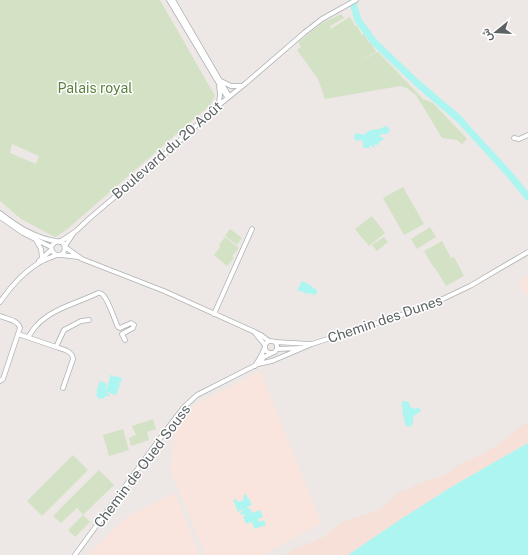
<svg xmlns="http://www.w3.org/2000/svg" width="528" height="555" viewBox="0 0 528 555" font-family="'Public Sans',Vazirmatn,sans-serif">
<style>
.commercial{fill:#fae5de}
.green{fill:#d3e2c4;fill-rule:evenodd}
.sand{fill:#f6e0d7}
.water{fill:#adf5f1}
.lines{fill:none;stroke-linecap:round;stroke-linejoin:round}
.river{stroke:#adf5f1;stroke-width:7}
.minor-casing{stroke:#aeb2b3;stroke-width:5.5}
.minor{stroke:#fff;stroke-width:4}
.labels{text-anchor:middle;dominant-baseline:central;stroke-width:3;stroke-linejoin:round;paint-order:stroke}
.park-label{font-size:14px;fill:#5c803f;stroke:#fff}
.street-label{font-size:14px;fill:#5d6364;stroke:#fff}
</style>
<rect width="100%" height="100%" fill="#ede7e5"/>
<path class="commercial" d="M528 274V298L518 285Z
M260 371 321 523 263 555H206L171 471 175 431 196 404Z
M175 493 199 555H88L119 523 131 515Z"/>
<path class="green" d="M0 0H160L215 96 210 105 65 231 55 237 21 219 0 201ZM12 144 39 156 36 164 10 153Z
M341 14 344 18 330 26 333 31 332 28 350 17 355 26H357L362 35 364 34 369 43H371L376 52 359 62 378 52 423 99 433 103 467 139 462 144 457 140 442 138 416 95 407 88 400 86 325 99 318 79 297 50 301 47 298 42 324 22Z
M403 187 424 224 404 235 383 198Z
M372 216 385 233 369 246 355 229Z
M430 227 436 237 417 249 411 239Z
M230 229 242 238 237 245 225 236Z
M225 237 239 248 232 256 234 258 227 266 214 255 220 247 219 245Z
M384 237 388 242 377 251 372 245Z
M442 241 451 258 454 257 464 276 446 286 435 268H434L424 251Z
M153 419 156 429 147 432 149 440 131 446 129 438 136 435 132 426Z
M123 429 129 450 109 456 103 435Z
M73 455 88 470 42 516 27 501Z
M99 470 114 485 83 515 90 522 75 537 68 530 83 515 77 508 61 523 53 516Z"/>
<path class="sand" d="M528 422V443L453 486 401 519 348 555H284L295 549 324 537 344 521 374 512 382 508 398 493 404 491 416 485 433 479 445 475 460 464 483 454 502 442 510 436 518 428Z"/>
<path class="water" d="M385 126 388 127 390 130 389 132 386 134H381L379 137H382L383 138V140L380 141 378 145 374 144 375 147 373 148 371 145 369 148H365L363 147V142L362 140 357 141 354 138V135L357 133 364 135C366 133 369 130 372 130 378 129 379 130 385 126Z
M302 281 312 286V287L317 290V293L315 295 309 293 308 294 297 290Z
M110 375H111L114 377 116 376 122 378 120 383H118L120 384 116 395 107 392V393L110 395 109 397 106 395 103 399C92 399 98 387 100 381L107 384 105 389 106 390 110 378Z
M404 401 409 402C410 409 413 409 419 408L421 410C420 413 415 414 413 417 413 421 414 423 410 427L405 425 406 423 404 422C405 416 401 413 403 408L401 406 402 405V402Z
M528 443V555H348L401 519 453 486Z
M246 494 248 499 249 498 252 505 247 507 248 509 250 508 252 513 260 510 263 517 258 519 259 522 264 520 266 525 255 529 251 522 246 524 243 517 245 516 244 514 241 515 240 513 245 509 238 512 233 500 236 499 237 501H238L239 502 244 500 243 498H244L243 496Z"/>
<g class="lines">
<path class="river" d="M352 0 358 20 374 42 416 82 459 119 508 173 528 197"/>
<g class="minor-casing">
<path id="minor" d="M169 0 227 97
M173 0 229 96
M221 81 231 86H242
M219 104 220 93 219 87
M514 138 519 139 528 135
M0 213C16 226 35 238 56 241
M0 217 23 233 51 247C53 261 70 255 63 243L59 241 54 243 51 247
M36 240 41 249 42 258
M60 242 76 231 91 217 156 162 219 105 246 83 304 33 322 19 356 0
M65 246 73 234
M65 247 82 259 164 291 257 333 261 335 269 341
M61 255 78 257
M39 261 51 250
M0 302C9 289 23 273 37 264 43 260 50 258 57 255
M214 314 252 229
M0 316C7 319 18 320 20 328L3 379 0 381
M255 333 265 345
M18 334 56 347 64 330 81 321 89 320
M28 337C31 333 34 328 37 325 53 308 78 303 98 293 101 293 101 293 103 295 109 301 114 319 118 327L120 328 131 323 134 325 133 328 122 334 125 340
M265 347a6 6 0 1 1 12 0a6 6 0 1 1-12 0Z
M275 342 310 344
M56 347C62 349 73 351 73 359L63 388
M277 349 301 348
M260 362 264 357 272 353
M255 366 261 356 265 347
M75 555 164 433 184 407 197 395 258 364 272 361 312 344 426 307 470 286 528 252"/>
</g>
<use href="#minor" class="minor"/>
</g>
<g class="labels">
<g class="park-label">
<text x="95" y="88">Palais royal</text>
</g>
<g class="street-label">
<text transform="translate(167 150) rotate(-41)">Boulevard du 20 Août</text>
<text transform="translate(385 319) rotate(-19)">Chemin des Dunes</text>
<text transform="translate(142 466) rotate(-53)">Chemin de Oued Souss</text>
</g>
</g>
<g transform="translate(496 32) rotate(252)" stroke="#ffffff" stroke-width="3" paint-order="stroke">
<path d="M0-3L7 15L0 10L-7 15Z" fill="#5d6364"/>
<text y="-6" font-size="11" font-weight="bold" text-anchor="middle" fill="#5d6364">ش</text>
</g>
</svg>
